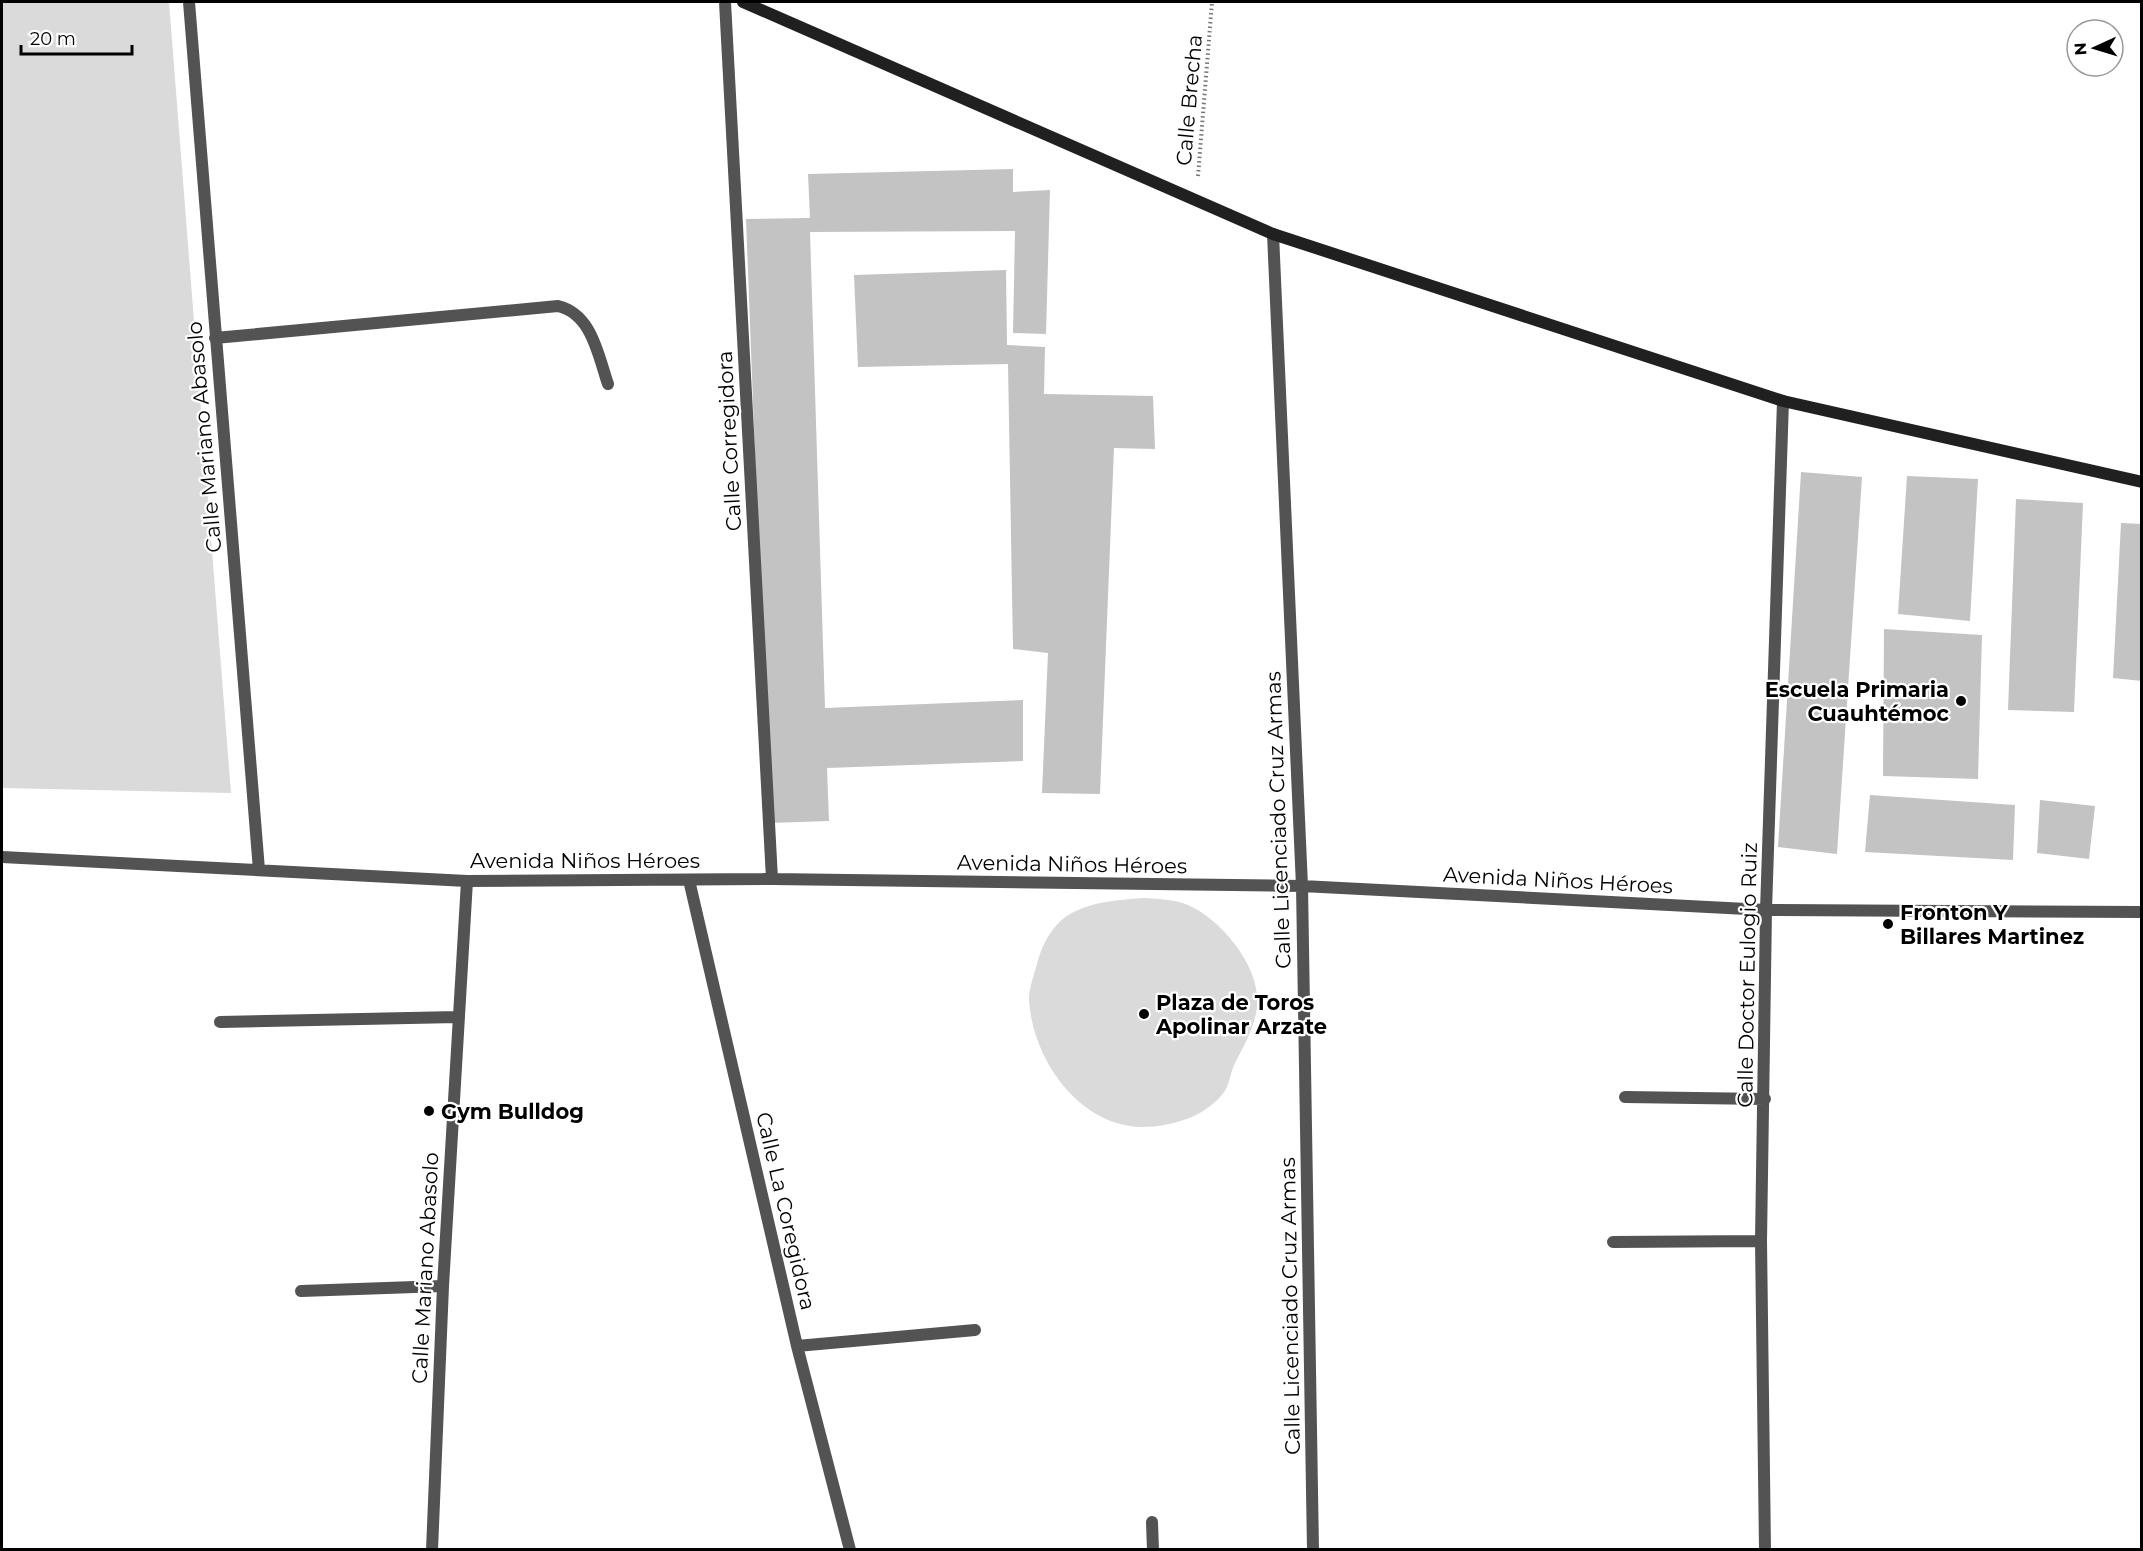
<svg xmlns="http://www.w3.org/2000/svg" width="2143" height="1551" viewBox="0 0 2143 1551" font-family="Montserrat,sans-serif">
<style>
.green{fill:#dadada}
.building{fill:#c3c3c3}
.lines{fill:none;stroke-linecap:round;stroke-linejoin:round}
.path{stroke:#757575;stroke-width:4;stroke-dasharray:1.5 3;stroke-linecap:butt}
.street{stroke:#535353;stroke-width:12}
.secondary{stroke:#202020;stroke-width:12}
.poi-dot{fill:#000;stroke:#fff;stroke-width:2}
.labels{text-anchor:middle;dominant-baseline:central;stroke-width:4.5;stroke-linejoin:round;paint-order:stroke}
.street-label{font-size:21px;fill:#000;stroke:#fff}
.poi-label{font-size:21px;font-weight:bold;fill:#000;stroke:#fff;text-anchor:start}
</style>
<rect width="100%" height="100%" fill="#fff"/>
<path class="green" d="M2 2H169L231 793 2 788Z
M1143 898C1157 899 1174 899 1188 905 1222 920 1262 968 1257 1008 1254 1028 1244 1046 1235 1063 1231 1071 1230 1081 1226 1089 1209 1116 1172 1127 1142 1127 1079 1126 1032 1059 1029 999 1029 988 1034 975 1037 964 1041 947 1050 929 1064 918 1085 902 1118 900 1143 898Z"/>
<path class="building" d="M1013 169V192L1050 190 1046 334 1013 333 1015 231 810 232 825 708 1023 700V761L827 768 829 821 769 823 746 219 810 218 808 174Z
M1006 270 1007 345 1045 347 1044 394 1153 396 1155 449 1114 448 1100 794 1042 793 1048 653 1013 649 1008 364 858 367 854 275Z
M1801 472 1862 477 1837 854 1778 847Z
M1907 476 1978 479 1970 621 1898 614Z
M2016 499 2083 503 2074 712 2008 710Z
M2121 523 2142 524V681L2113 678Z
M1884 629 1982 635 1978 779 1883 776Z
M1870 795 2015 805 2013 860 1865 852Z
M2040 800 2095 806 2089 859 2037 853Z"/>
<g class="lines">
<path class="path" d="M1198 176 1212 2"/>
<path class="street" d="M189 2 259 870
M725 2 772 879
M1273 234 1302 886 1313 1550
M215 338 558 306C592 314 598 355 608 384
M2 857 467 881 772 879 1302 886 1766 910 2142 912
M689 880 797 1346 850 1550
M220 1022 457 1017
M1625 1097 1765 1099
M1613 1242 1761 1241
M301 1291 443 1286
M797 1346 975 1330
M1152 1522 1153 1550
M432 1550 443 1286 467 881
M1765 1550 1761 1241 1766 910 1783 401"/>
<path class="secondary" d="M743 2 1273 234 1783 401 2142 482"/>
</g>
<g class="poi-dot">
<circle cx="1961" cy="701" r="6"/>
<circle cx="1888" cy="924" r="6"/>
<circle cx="1144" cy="1014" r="6"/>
<circle cx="429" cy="1111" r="6"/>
</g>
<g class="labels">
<g class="street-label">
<text transform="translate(1189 100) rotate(-85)">Calle Brecha</text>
<text transform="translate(204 437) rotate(-95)">Calle Mariano Abasolo</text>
<text transform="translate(729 441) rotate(-93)">Calle Corregidora</text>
<text transform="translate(1278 820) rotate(-92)">Calle Licenciado Cruz Armas</text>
<text x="585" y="860">Avenida Niños Héroes</text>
<text transform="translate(1072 864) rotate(1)">Avenida Niños Héroes</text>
<text transform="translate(1558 880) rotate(3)">Avenida Niños Héroes</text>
<text transform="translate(1747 975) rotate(-89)">Calle Doctor Eulogio Ruiz</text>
<text transform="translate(786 1211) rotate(77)">Calle La Coregidora</text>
<text transform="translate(425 1268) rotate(-87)">Calle Mariano Abasolo</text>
<text transform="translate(1290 1306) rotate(-91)">Calle Licenciado Cruz Armas</text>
</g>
<g class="poi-label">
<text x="1949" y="689" text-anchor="end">Escuela Primaria<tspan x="1949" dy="24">Cuauhtémoc</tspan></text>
<text x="1900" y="912">Fronton Y<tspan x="1900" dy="24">Billares Martinez</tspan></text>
<text x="1156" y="1002">Plaza de Toros<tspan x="1156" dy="24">Apolinar Arzate</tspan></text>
<text x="441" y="1111">Gym Bulldog</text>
</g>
</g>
<rect width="2143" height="1551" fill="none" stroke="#000000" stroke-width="6"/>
<g transform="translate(2095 48) rotate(266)"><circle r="28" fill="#ffffff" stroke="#999999" stroke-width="1.5"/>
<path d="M0-4.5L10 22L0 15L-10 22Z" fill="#000000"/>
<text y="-9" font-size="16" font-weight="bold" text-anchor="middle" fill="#000000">N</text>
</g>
<path d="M21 45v9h111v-9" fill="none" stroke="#000000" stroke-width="3"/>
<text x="30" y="45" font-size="18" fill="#000000" stroke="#ffffff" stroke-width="4.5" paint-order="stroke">20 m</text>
</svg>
